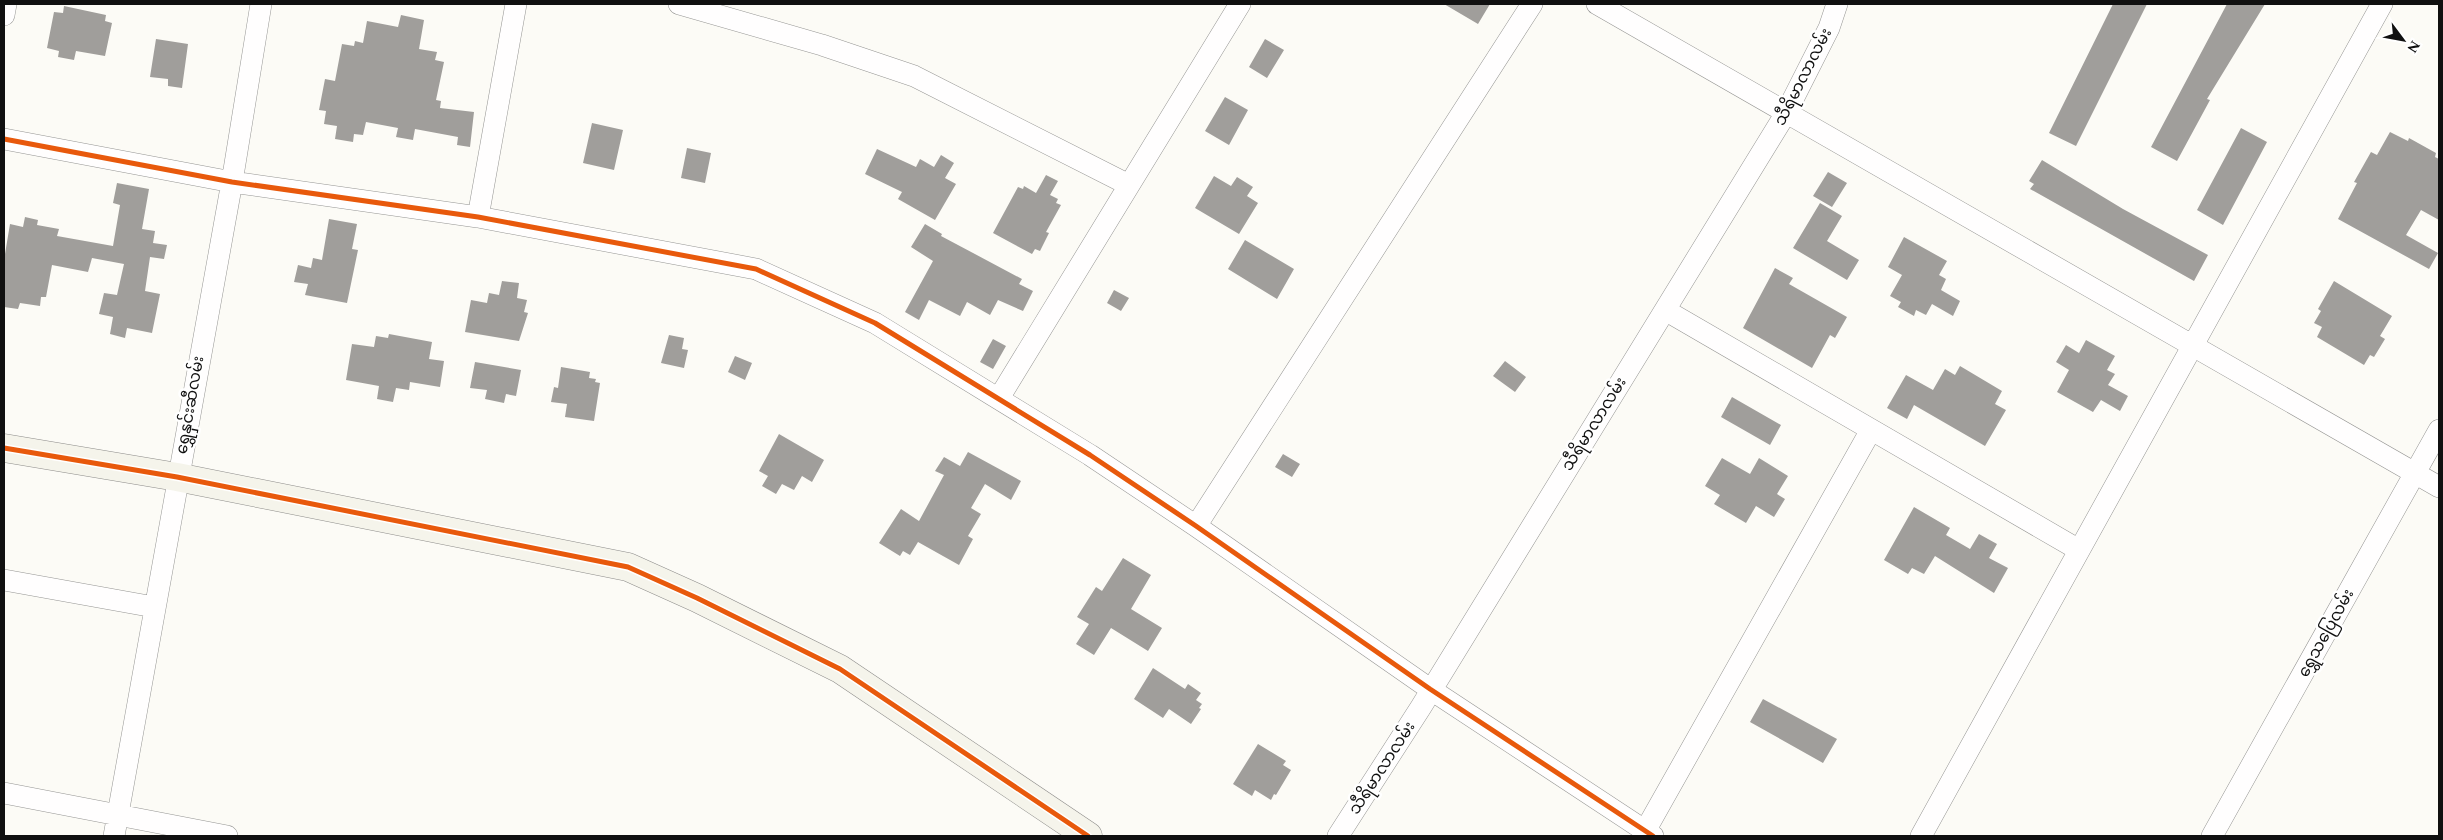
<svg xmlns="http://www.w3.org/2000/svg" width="2443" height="840" viewBox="0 0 2443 840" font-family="Spectral,'Noto Sans Myanmar',serif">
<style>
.building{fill:#a09e9b}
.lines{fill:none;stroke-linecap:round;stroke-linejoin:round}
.street-casing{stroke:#969694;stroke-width:22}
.secondary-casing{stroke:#8d8c8a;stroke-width:29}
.street{stroke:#fffefe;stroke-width:21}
.secondary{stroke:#f5f4eb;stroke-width:28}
.cycleway-casing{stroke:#fff;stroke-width:8}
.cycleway{stroke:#e8590c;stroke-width:5}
.labels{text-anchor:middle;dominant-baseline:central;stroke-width:5;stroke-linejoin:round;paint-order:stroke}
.street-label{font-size:16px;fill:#101010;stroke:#fff}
</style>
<rect width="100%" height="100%" fill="#fcfbf6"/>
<path class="building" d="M1444 4H1490L1478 24Z
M2113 4H2147L2076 146 2049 133Z
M2227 4H2265L2207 99 2210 100 2177 161 2151 147Z
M64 6 106 15 105 21 112 23 105 56 76 51 74 60 58 57 59 51 47 48 54 12 63 13Z
M401 15 424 20 419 49 437 52 435 60 444 62 436 100 441 101 440 108 474 112 470 147 457 145 458 137 415 129 413 140 396 137 398 128 366 122 363 135 354 134 353 142 335 139 337 126 324 124 326 111 319 110 325 79 335 81 342 44 354 46 355 41 363 43 367 21 398 27Z
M156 39 188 44 182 88 168 86V79L150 77Z
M1265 39 1284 50 1267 78 1249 67Z
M1225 97 1248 110 1229 145 1205 131Z
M592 123 623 130 614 170 583 163Z
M2241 128 2267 142 2223 225 2197 210Z
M2390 132 2408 141 2409 138 2436 153 2435 157 2439 159V220L2421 210 2406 235 2438 253 2429 269 2338 219 2357 183 2354 182 2371 152 2377 155Z
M687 148 711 153 705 183 681 178Z
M877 149 916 167 920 159 934 167 941 155 954 163 945 178 956 184 935 220 898 199 902 192 865 174Z
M2042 160 2123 209 2208 255 2194 281 2030 189 2034 184 2029 181Z
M1828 172 1847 183 1832 207 1813 196Z
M1046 175 1058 181 1050 195 1058 199 1056 203 1061 205 1046 232 1049 233 1040 251 1035 249 1032 254 993 233 1018 187 1023 189 1024 186 1036 193Z
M1214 176 1231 186 1237 177 1253 187 1247 196 1258 203 1239 234 1195 208Z
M117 183 149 189 142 229 155 231 153 243 167 245 164 259 150 257 145 291 160 294 152 333 127 328 125 338 110 334 113 317 99 314 104 293 117 295 124 264 92 258 88 272 52 265 46 297H41L40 306 20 303 18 309 4 307V260L10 224 23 227 25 217 38 220 37 225 59 229 57 236 113 246 120 205 113 203Z
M1820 203 1842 216 1827 241 1859 260 1847 280 1793 248Z
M329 219 357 224 352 249 358 250 347 303 305 295 308 284 294 282 298 265 311 268 313 258 322 260Z
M925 224 942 234 941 236 1022 279 1019 284 1033 291 1023 311 998 300 990 315 967 302 960 316 929 300 919 320 905 312 933 261 911 247Z
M1904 237 1947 261 1939 275 1946 279 1941 290 1960 301 1953 316 1932 304 1926 315 1916 310 1914 316 1898 307 1901 302 1890 296 1902 275 1888 267Z
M1245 240 1294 269 1277 299 1228 269Z
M1775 268 1793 278 1789 284 1847 317 1835 338 1830 335 1812 368 1743 328Z
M502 281 519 283 517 298 527 300 524 312 528 313 519 341 465 332 471 300 487 303 489 293 499 295Z
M2334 281 2392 316 2380 336 2385 339 2374 357 2370 355 2364 365 2317 337 2322 327 2314 323 2321 311 2318 309Z
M1114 290 1129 298 1121 311 1107 303Z
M389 334 432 342 429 359 444 361 440 387 410 382 409 390 396 388 393 402 377 399 379 386 346 380 352 344 374 347 376 336 388 338Z
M669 335 684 338 682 349 688 350 684 368 661 363Z
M993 339 1006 346 993 369 980 362Z
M2086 340 2115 356 2107 370 2115 374 2108 385 2128 396 2120 411 2101 400 2093 412 2057 392 2069 370 2056 362 2066 345 2079 353Z
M735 356 752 363 745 380 728 372Z
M1505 361 1526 377 1515 392 1493 376Z
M475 362 521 370 516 396 506 394 504 403 485 399 487 390 470 388Z
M1960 366 2002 391 1995 404 2006 410 1985 446 1914 405 1907 419 1887 408 1906 375 1933 390 1945 369 1955 375Z
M561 367 590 372 589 378 596 379 595 382 600 383 594 421 565 417 567 404 551 402 554 387 558 388Z
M1732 397 1781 425 1770 445 1721 417Z
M779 434 824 460 812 482 802 476 794 490 782 484 776 494 762 486 768 476 759 471Z
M968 452 1021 481 1011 500 985 484 971 508 981 514 968 536 973 539 959 565 918 542 910 555 903 551 900 556 879 543 901 509 919 521 944 475 935 471 944 457 960 466Z
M1283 454 1300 464 1292 477 1275 467Z
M1722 458 1750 474 1759 458 1788 476 1777 494 1785 499 1774 517 1756 506 1746 523 1714 504 1720 495 1705 486Z
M1914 507 1950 528 1946 535 1970 549 1979 534 1997 544 1989 558 2008 568 1994 593 1935 556 1924 574 1912 568 1908 574 1884 560Z
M1123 558 1151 575 1131 609 1162 628 1148 651 1111 628 1094 655 1076 644 1089 624 1077 617 1096 587 1102 591Z
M1153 668 1185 689 1188 684 1201 693 1196 700 1202 704 1199 708 1201 709 1191 724 1169 709 1163 718 1134 699Z
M1763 699 1837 739 1823 763 1750 722Z
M1258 744 1286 761 1283 765 1291 770 1276 795 1274 794 1271 800 1255 790 1252 796 1233 784Z"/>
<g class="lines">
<g class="street-casing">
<path id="street" d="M679 4 822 45 914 76 1129 185
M1597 4 2439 487
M4 15 6 4
M4 139 232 182 478 217 756 269 875 323 1090 455 1196 526 1430 689 1653 836
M478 217 516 4
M1665 310 2079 550
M999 398 1240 4
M1196 526 1532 4
M4 580 154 607
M4 793 227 836
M1645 831 1871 430
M114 836 232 182 261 4
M1338 836 1421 707 1786 113 1829 28 1837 4
M1921 836 2382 4
M2212 836 2439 430"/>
</g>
<g class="secondary-casing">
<path id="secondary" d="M4 448 177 477 628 567 697 598 840 669 1088 836"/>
</g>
<use href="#street" class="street"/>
<use href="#secondary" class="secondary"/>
<g class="cycleway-casing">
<path id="cycleway" d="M4 139 232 182 478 217 756 269 875 323 1090 455 1196 526 1430 689 1653 836
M4 448 177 477 628 567 697 598 840 669 1088 836"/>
</g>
<use href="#cycleway" class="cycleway"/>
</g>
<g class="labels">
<g class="street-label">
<text transform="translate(1803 77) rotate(-63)">သီရိမာလာလမ်း</text>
<text transform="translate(190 405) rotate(-80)">ရွှေနှင်းဆီလမ်း</text>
<text transform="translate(1594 424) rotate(-58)">သီရိမာလာလမ်း</text>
<text transform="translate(2326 633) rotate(-61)">ရွှေသပြေလမ်း</text>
<text transform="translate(1382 768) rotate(-57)">သီရိမာလာလမ်း</text>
</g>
</g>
<rect width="2443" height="840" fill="none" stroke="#101010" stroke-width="10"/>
<g transform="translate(2403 40) rotate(122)" stroke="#ffffff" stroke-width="4" paint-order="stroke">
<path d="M0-4L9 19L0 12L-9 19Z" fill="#101010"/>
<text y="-8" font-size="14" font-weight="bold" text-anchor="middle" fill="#101010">N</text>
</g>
</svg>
